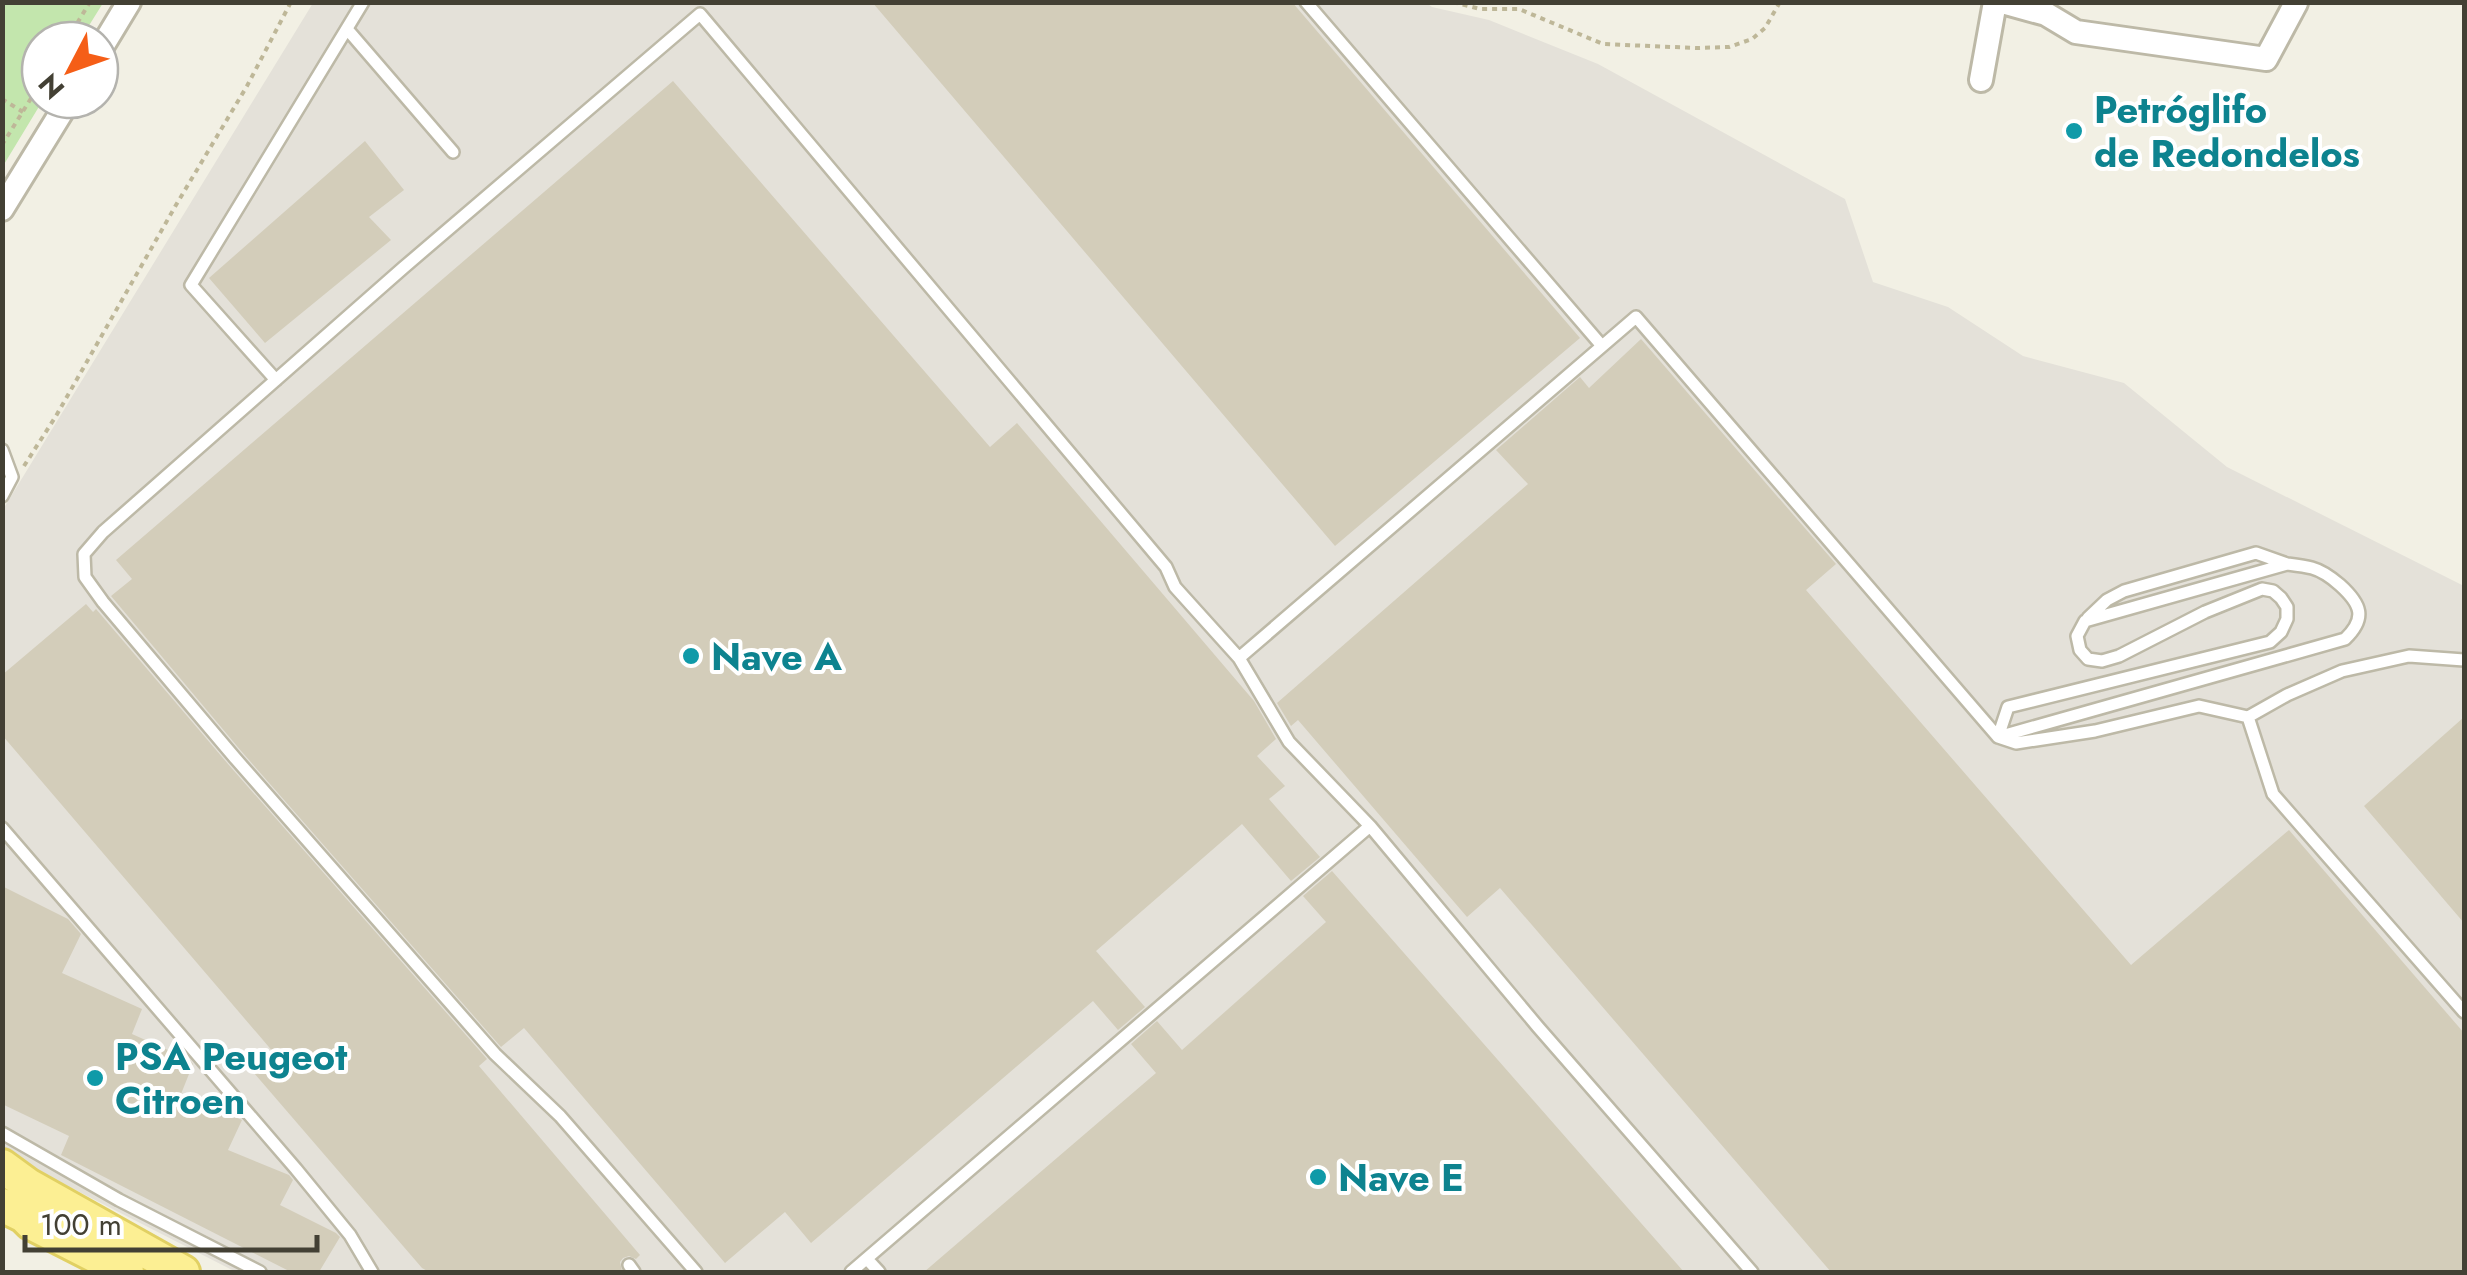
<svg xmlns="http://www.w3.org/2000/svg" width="2467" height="1275" viewBox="0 0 2467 1275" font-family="Jost,sans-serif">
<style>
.industrial{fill:#e4e1d9}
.green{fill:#c3e6ad}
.building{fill:#d3cdba}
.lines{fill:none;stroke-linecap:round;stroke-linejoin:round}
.lane-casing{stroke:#bdb9a7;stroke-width:16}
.street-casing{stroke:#bdb9a7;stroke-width:28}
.primary-casing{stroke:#e1d063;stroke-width:38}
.path{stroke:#beb798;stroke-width:4;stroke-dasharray:5 5;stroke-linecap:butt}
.lane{stroke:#fff;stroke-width:11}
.street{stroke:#fff;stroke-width:22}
.primary{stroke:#fcef93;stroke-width:32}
.culture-dot{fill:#0f9aa8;stroke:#fff;stroke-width:4}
.labels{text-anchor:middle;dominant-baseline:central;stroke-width:8;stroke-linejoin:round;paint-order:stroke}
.culture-label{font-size:38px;font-weight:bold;fill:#0d838f;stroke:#fff;text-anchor:start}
</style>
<rect width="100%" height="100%" fill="#f2f0e4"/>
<path class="industrial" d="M1425 2 1432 7 1489 20 1598 64 1845 199 1873 282 1948 307 2023 356 2124 383 2227 467 2464 586V1272H236L3 1153 2 511 313 3Z"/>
<path class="green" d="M3 2 103 3 80 40H40V100H43L3 166Z"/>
<path class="building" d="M872 2H1292L1580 338 1335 546Z
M673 81 990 447 1017 423 1254 701 1276 739 1257 756 1285 786 1269 799 1320 857 1291 881 1242 824 1096 951 1145 1007 1118 1030 1093 1001 811 1243 785 1212 725 1263 524 1028 501 1047 242 752 111 596 132 579 116 560Z
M365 141 404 190 369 217 391 240 265 343 209 278Z
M1641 339 1836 564 1806 590 2131 965 2289 830 2464 1033V1272H1831L1500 888 1467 917 1298 720 1291 726 1277 703 1528 484 1496 450 1580 377 1589 388Z
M86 604 93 612 96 609 228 764 487 1059 479 1066 640 1255 636 1259 629 1256 623 1258 620 1262 622 1271 620 1272H429L422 1268 254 1073 274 1053 2 735V675Z
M2464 717V923L2364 806Z
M1332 871 1684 1272H924L1156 1073 1131 1044 1157 1021 1182 1050 1326 922 1303 896Z
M2 886 68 919 81 934 62 973 142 1009 132 1034 190 1060 193 1064 181 1094 242 1120 228 1150 289 1175 293 1180 280 1205 336 1233 340 1237 319 1272H291L61 1155 69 1136 2 1104Z"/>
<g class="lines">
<g class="lane-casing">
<path id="lane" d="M1306 2 1602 346
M347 29 453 152
M276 380 191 285 363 2
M2 450 12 477 2 496
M2287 564C2295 565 2304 566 2312 568 2323 571 2332 578 2340 585 2361 604 2367 618 2345 639L1998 737 2008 707 2270 642 2281 632 2287 619V607L2281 598 2273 591 2262 589 2205 612 2119 656 2102 661 2088 659 2080 650 2077 636 2085 621Z
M2088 618 2107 600 2124 591 2256 553 2287 564
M1239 658 1636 317 1998 737 2016 743 2095 731 2199 706 2248 717 2287 695 2342 671 2409 656 2464 660
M2248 717 2273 794 2464 1012
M2 828 296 1169 350 1235 372 1272
M2 1133 119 1200 260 1272
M867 1259 879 1272
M629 1265 634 1272
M696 1272 560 1116 495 1054 235 758 103 602 85 577 84 554 103 532 403 268 700 14 1166 567 1175 587 1239 658 1289 742 1370 826 1538 1027 1752 1272
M851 1272 1370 826"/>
</g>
<g class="street-casing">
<path id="street" d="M2002 2 2046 14 2076 32 2266 59 2296 3
M100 50 129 2
M1981 80 1995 2
M2 209 69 100"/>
</g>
<g class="primary-casing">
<path id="primary" d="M2 1166 28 1185 183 1272
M2 1205 24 1216 31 1223 127 1272"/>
</g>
<path class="path" d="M1453 2 1480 9H1519L1603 44 1696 48 1729 47 1752 39 1765 28 1780 2
M67 40 90 2
M2 99 23 112
M2 145 40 84
M24 466 56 416 176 205 247 86 291 2"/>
<use href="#lane" class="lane"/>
<use href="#street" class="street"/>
<use href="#primary" class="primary"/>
</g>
<g class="culture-dot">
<circle cx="2074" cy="131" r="10"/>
<circle cx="691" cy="656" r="10"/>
<circle cx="95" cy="1078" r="10"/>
<circle cx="1318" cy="1177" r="10"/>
</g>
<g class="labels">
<g class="culture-label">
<text x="2094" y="109">Petróglifo<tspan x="2094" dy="44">de Redondelos</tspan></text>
<text x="711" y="656">Nave A</text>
<text x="115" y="1056">PSA Peugeot<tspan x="115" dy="44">Citroen</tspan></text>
<text x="1338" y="1177">Nave E</text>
</g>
</g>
<rect width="2467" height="1275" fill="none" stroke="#434034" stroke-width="10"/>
<g transform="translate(70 70) rotate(229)"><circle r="48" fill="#ffffff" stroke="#b4b3ae" stroke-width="2.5"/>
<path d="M0-8L18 38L0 25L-18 38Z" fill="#f55e17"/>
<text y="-15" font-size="28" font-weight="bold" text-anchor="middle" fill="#434034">N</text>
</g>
<path d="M25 1235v15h292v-15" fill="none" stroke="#434034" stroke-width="5"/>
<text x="40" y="1235" font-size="30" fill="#434034" stroke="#ffffff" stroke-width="8" paint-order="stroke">100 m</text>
</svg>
